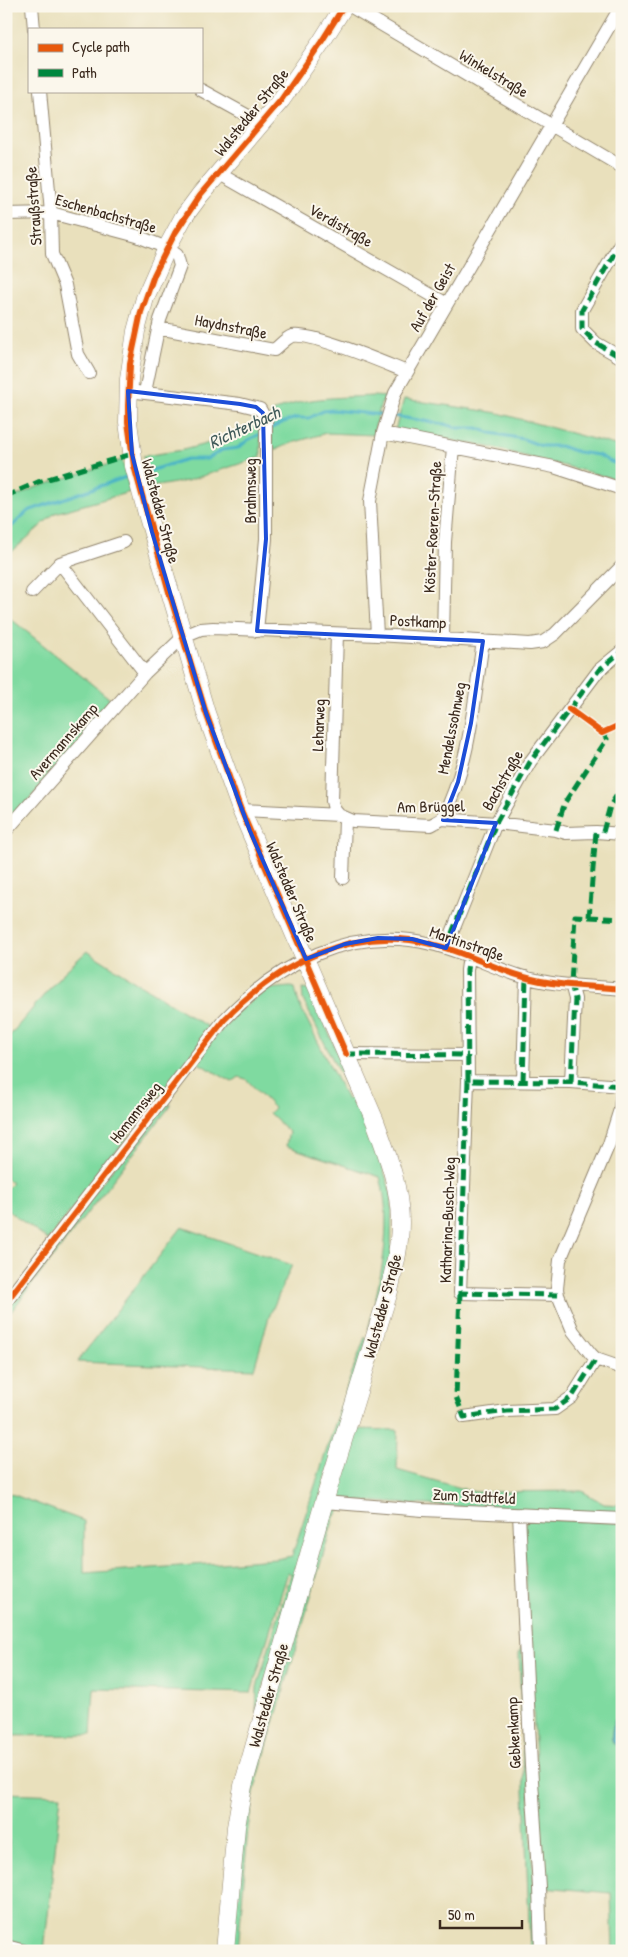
<svg xmlns="http://www.w3.org/2000/svg" width="628" height="1957" viewBox="0 0 628 1957" font-family="'Patrick Hand',sans-serif">
<style>
.green{fill:#7fdaa0;stroke:#5d825f}
.water{fill:#49b3c7;stroke:#426e72}
.lines{fill:none;stroke-linecap:round;stroke-linejoin:round}
.stream{stroke:#49b3c7;stroke-width:3}
.minor-casing{stroke:#92856d;stroke-width:14}
.secondary-casing{stroke:#92856d;stroke-width:19}
.minor{stroke:#fff;stroke-width:12}
.secondary{stroke:#fff;stroke-width:18}
.quiet{stroke:#00873e;stroke-width:5;stroke-dasharray:10 5;stroke-linecap:butt}
.cycleway-casing{stroke:#fbf7ec;stroke-width:9}
.cycleway{stroke:#e8590c;stroke-width:6}
.marked{fill:none;stroke:#1d4ed8;stroke-width:4;stroke-linejoin:round}
.labels{text-anchor:middle;dominant-baseline:central;stroke-width:4;stroke-linejoin:round;paint-order:stroke}
.street-label{font-size:16px;fill:#3b2a1e;stroke:#fbf7ec}
.water-label{font-size:18px;font-style:italic;fill:#405a59;stroke:#fbf7ec}
</style>
<rect width="100%" height="100%" fill="#fbf7ec"/>
<filter id="ink" filterUnits="userSpaceOnUse"><feTurbulence type="fractalNoise" baseFrequency=".02" numOctaves="2"/><feDisplacementMap in="SourceGraphic" scale="10" xChannelSelector="R" yChannelSelector="G"/><feConvolveMatrix kernelMatrix="1 2 1 2 8 2 1 2 1" color-interpolation-filters="sRGB"/></filter>
<filter id="wash" filterUnits="userSpaceOnUse"><feTurbulence type="fractalNoise" baseFrequency=".0096" numOctaves="4" result="noise"/><feDisplacementMap in="SourceGraphic" scale="20" xChannelSelector="R" yChannelSelector="G"/><feGaussianBlur stdDeviation="1.12" result="paint"/><feColorMatrix in="noise" values="0 0 0 0 0 0 0 0 0 0 0 0 0 0 0 0 0 1.4 0 .05"/><feComposite in="paint" operator="in"/></filter>
<g filter="url(#wash)">
<rect width="100%" height="100%" fill="#e9e0bc"/>
<path class="green" d="M373 396 386 397 383 403H381L375 426V435L326 433 292 443 272 451 271 413C302 396 338 398 373 396Z
M404 399 498 413 622 447V482L612 478 489 447 395 430Z
M260 419 261 457 187 481 151 487 143 456 183 450 221 440Z
M122 460 130 492 55 513 6 557V501L34 488Z
M6 615 114 702 6 826Z
M87 951 211 1029 48 1240 6 1209V1189L12 1183 6 1179V1040L60 976Z
M290 987 295 988 299 1004 347 1100 352 1098 303 1000 302 988 310 989 360 1106 358 1108 360 1111 365 1112 392 1196 391 1260 368 1330C380 1281 394 1228 380 1177L286 1146 289 1132 269 1113 274 1108 246 1079 239 1077 232 1082 195 1061 236 1013 267 989Z
M164 1102 171 1105 6 1318V1308Z
M182 1227 292 1265 269 1317 254 1369 77 1362Z
M365 1337 367 1339 256 1713 257 1687 291 1574 288 1572 251 1693 94 1689 91 1735 6 1736V1492L84 1521V1573L276 1559 292 1556 349 1381Z
M352 1429 398 1430 397 1470 475 1492 582 1491 604 1504 622 1505V1516L341 1500 335 1493Z
M337 1509H342L334 1517 255 1788 248 1828 238 1951H230L248 1786 330 1513Z
M530 1519 622 1523V1714H618L619 1747 622 1746V1951H613L611 1893 543 1887 523 1529 526 1522Z
M522 1646 537 1951H530L519 1654Z
M6 1793 61 1795 44 1951H34L6 1943V1874L9 1872 6 1865V1855H8L9 1841H6Z"/>
<path class="water" d="M618 1714H622V1746C605 1748 613 1723 618 1714Z"/>
<g class="lines">
<path class="stream" d="M393 416 444 424 458 428H477L491 433 523 439 542 446H560L578 452 598 455 611 462 622 465
M270 429 284 422 296 418H309L323 411 332 410 384 415
M143 473 187 459H207L222 450 238 448 248 440 262 433
M6 532 28 511 132 475"/>
</g>
</g>
<g filter="url(#ink)">
<g class="lines">
<g class="minor-casing">
<path id="minor" d="M32 6 34 29
M350 6 622 167
M201 90 261 123
M40 91 51 213 52 254 65 285 78 354 89 373
M218 173 447 304
M6 214 51 213 137 236 167 248 177 255 180 266 160 320 145 392
M622 240 582 310V329L596 343 622 358
M158 328 274 350C279 346 286 338 292 336 313 332 384 363 407 372
M128 391 240 404 260 409 266 420V539L257 631
M383 433 554 467 622 489
M124 542 60 563 145 673
M32 592 60 563
M337 634 332 801 334 809 339 815
M377 635 370 501 383 433 395 393 621 6
M443 638 445 542 453 447
M241 810 339 815 353 821 431 825 442 819 496 823 556 830 566 833 596 832 622 834
M442 819C470 765 474 701 483 641
M6 831 145 673 184 636 201 629 213 628 377 635 530 644 543 642 555 634 622 566
M343 878 345 819
M446 948 496 823 530 762 599 670 622 651
M346 1054 468 1055
M468 1081 467 970 469 956
M523 1081 526 977
M571 1082 575 999 571 984
M622 1089 620 1109 609 1144 560 1260 557 1289 558 1295 573 1331 591 1354 596 1359 622 1368
M558 1295 460 1293 468 1081 571 1082 622 1086
M6 1302 224 1020C278 964 352 924 431 944 463 951 492 968 524 977 555 986 590 986 622 989
M464 1417 507 1411 555 1409 572 1397 596 1359
M324 1502 423 1510 622 1519
M519 1514 531 1766 539 1887 541 1951
M6 1946 25 1951"/>
</g>
<g class="secondary-casing">
<path id="secondary" d="M225 1951 236 1827 243 1786 324 1502 389 1291C394 1269 400 1246 400 1222 400 1187 387 1154 375 1121L241 810 206 713 148 517 134 466 128 422 129 379 136 331 145 298 167 248 183 218 200 195 281 100 320 44 344 6"/>
</g>
<use href="#minor" class="minor"/>
<use href="#secondary" class="secondary"/>
<path class="quiet" d="M622 240 582 310V329L596 343 622 358
M6 496 38 482 132 454
M556 830 565 802 607 739 602 733
M603 832 610 806 622 787
M589 917 622 919
M446 948 496 823 530 762 599 670 622 651
M346 1054 468 1055
M468 1081 467 970 469 956
M523 1081 526 977
M571 1082 575 999 571 984 575 916 589 917 596 832
M460 1293 456 1397 464 1417 507 1411 555 1409 572 1397 596 1359
M558 1295 460 1293 468 1081 571 1082 622 1086"/>
<g class="cycleway-casing">
<path id="cycleway" d="M344 6 320 44 281 100 200 195 175 233 154 275 141 312 130 364 128 406V422L134 466 169 592 206 713 241 810 346 1054
M569 709 602 733 622 724
M6 1302 224 1020C278 964 352 924 431 944 463 951 492 968 524 977 555 986 590 986 622 989"/>
</g>
<use href="#cycleway" class="cycleway"/>
</g>
</g>
<path class="marked" d="M128 391 240 404 256 407 263 413 266 539 257 631 483 641 471 723 458 782 443 820 496 823 446 948 412 939 378 938 345 944 306 959 250 831 206 713 152 532 132 454Z"/>
<g class="labels">
<g class="street-label">
<text transform="translate(494 73) rotate(31)">Winkelstraße</text>
<text transform="translate(251 112) rotate(-51)">Walstedder Straße</text>
<text transform="translate(33 206) rotate(-94)">Straußstraße</text>
<text transform="translate(106 213) rotate(16)">Eschenbachstraße</text>
<text transform="translate(341 225) rotate(30)">Verdistraße</text>
<text transform="translate(432 297) rotate(-60)">Auf der Geist</text>
<text transform="translate(231 326) rotate(11)">Haydnstraße</text>
<text transform="translate(250 491) rotate(-90)">Brahmsweg</text>
<text transform="translate(161 511) rotate(75)">Walstedder Straße</text>
<text transform="translate(432 527) rotate(-87)">Köster-Roeren-Straße</text>
<text transform="translate(418 621) rotate(3)">Postkamp</text>
<text transform="translate(318 725) rotate(-88)">Leharweg</text>
<text transform="translate(451 728) rotate(-79)">Mendelssohnweg</text>
<text transform="translate(63 741) rotate(-49)">Avermannskamp</text>
<text transform="translate(502 780) rotate(-60)">Bachstraße</text>
<text transform="translate(431 806) rotate(-1)">Am Brüggel</text>
<text transform="translate(292 892) rotate(67)">Walstedder Straße</text>
<text transform="translate(467 943) rotate(19)">Martinstraße</text>
<text transform="translate(135 1112) rotate(-52)">Homannsweg</text>
<text transform="translate(447 1220) rotate(-88)">Katharina-Busch-Weg</text>
<text transform="translate(382 1306) rotate(-75)">Walstedder Straße</text>
<text transform="translate(474 1496) rotate(3)">Zum Stadtfeld</text>
<text transform="translate(268 1695) rotate(-74)">Walstedder Straße</text>
<text transform="translate(513 1733) rotate(-93)">Gebkenkamp</text>
</g>
<g class="water-label">
<text transform="translate(244 427) rotate(-25)">Richterbach</text>
</g>
</g>
<rect width="628" height="1957" fill="none" stroke="#fbf7ec" stroke-width="25"/>
<rect x="28" y="28" width="175" height="65" fill="#fbf7ec" stroke="#aea59a"/>
<rect x="38" y="44" width="25" height="8" fill="#e8590c" stroke="#aea59a"/>
<text x="72" y="52" font-size="15" fill="#3b2a1e">Cycle path</text>
<rect x="38" y="69" width="25" height="8" fill="#00873e" stroke="#aea59a"/>
<text x="72" y="78" font-size="15" fill="#3b2a1e">Path</text>
<path d="M440 1920v8h82v-8" fill="none" stroke="#3b2a1e" stroke-width="2.5"/>
<text x="448" y="1920" font-size="15" fill="#3b2a1e" stroke="#fbf7ec" stroke-width="4" paint-order="stroke">50 m</text>
</svg>
